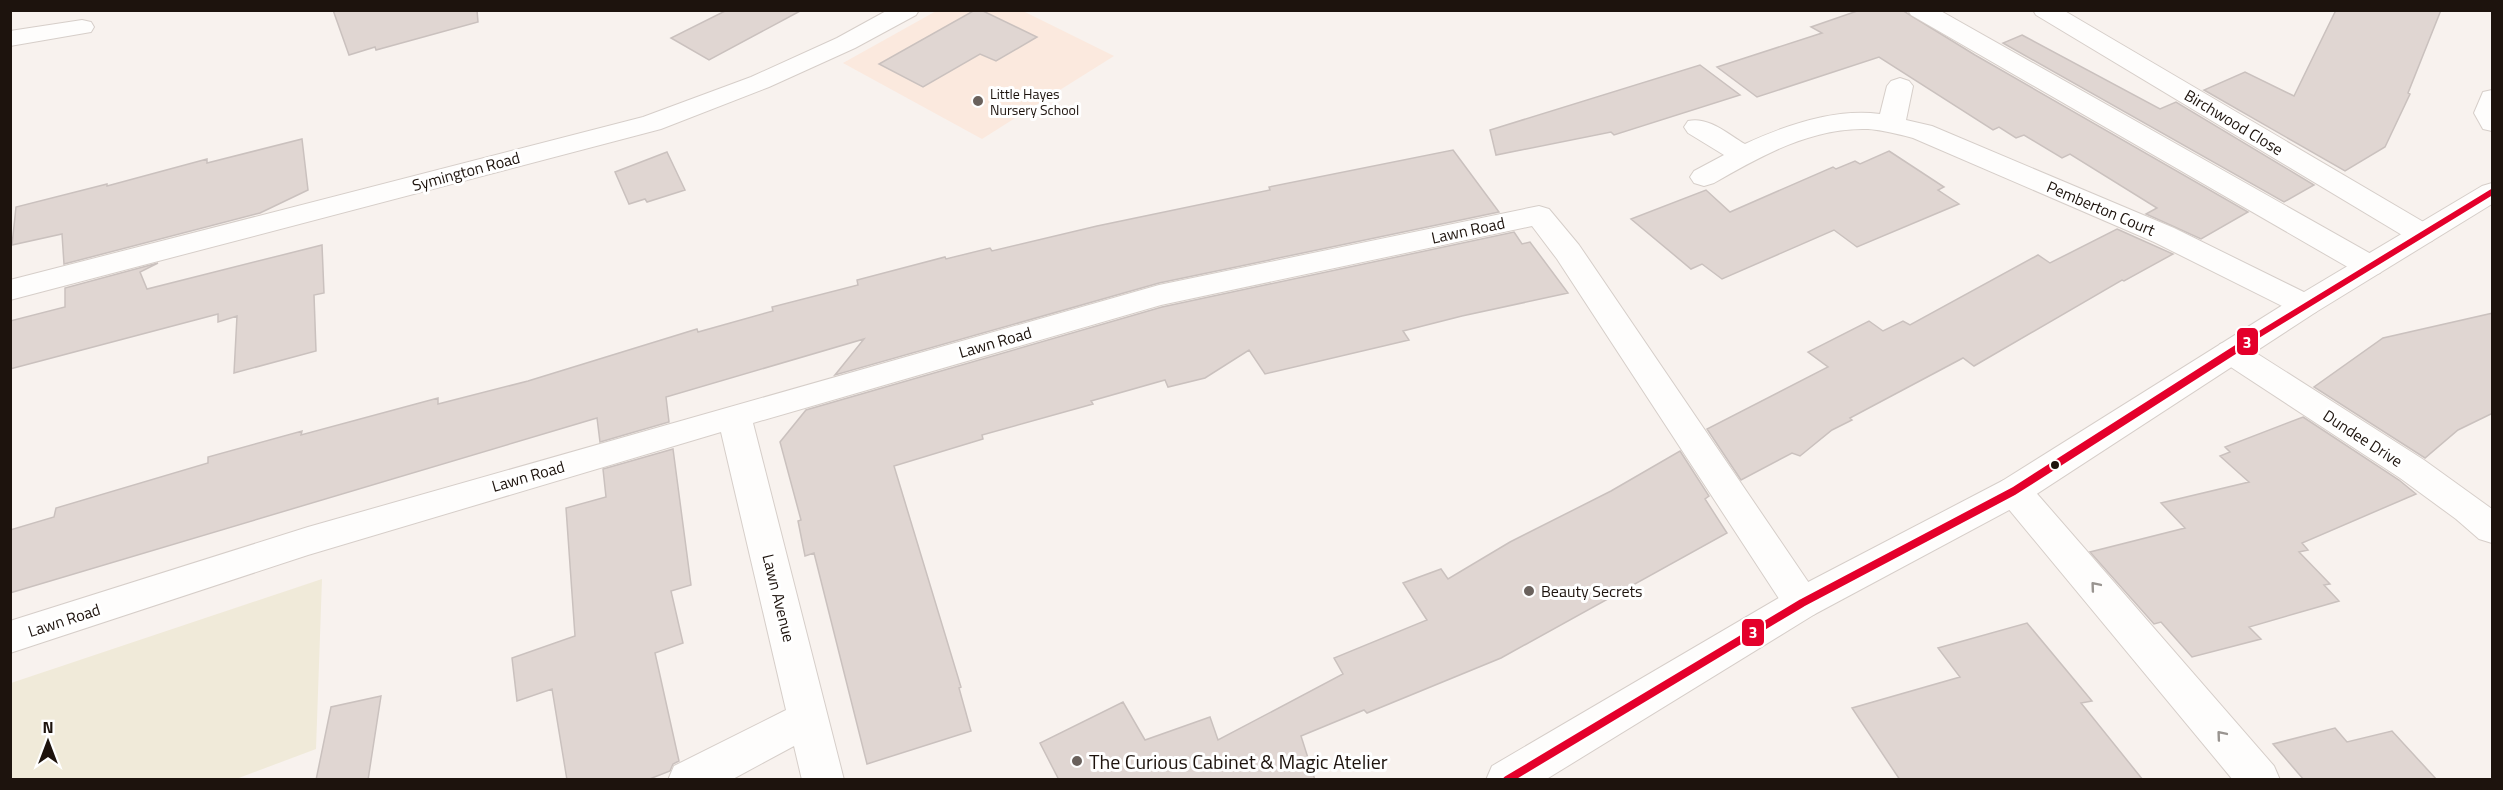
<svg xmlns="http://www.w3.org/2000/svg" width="2503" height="790" viewBox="0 0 2503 790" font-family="'Titillium Web',sans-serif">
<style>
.built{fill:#fbe9de}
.green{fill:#f0ead9}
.building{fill:#e0d6d2;stroke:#cac1be;stroke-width:1.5}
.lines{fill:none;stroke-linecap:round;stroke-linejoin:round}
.minor-casing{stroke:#d6cec9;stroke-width:2}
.major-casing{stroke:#d6cec9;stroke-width:2}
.minor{fill:#fefdfc;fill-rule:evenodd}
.major{fill:#fefdfc;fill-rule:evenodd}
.bus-1-far1-casing{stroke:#fff;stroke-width:10}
.bus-1-casing{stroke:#fff;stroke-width:13}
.bus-1-far1{stroke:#e4002b;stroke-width:6}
.bus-1{stroke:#e4002b;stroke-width:8}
.oneway{stroke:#999490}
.poi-dot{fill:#6a615c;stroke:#fff;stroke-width:2}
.bus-dot{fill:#1d130d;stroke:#fff;stroke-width:2}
.labels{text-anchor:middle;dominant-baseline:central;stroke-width:6;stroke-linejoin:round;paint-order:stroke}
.far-poi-label{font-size:14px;fill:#1d130d;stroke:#fff;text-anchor:start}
.street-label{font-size:16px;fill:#1d130d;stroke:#fff}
.poi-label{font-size:16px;fill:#1d130d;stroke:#fff;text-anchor:start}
.near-poi-label{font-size:20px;fill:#1d130d;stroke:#fff;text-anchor:start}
.line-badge{stroke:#fff;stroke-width:2}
.badge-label{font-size:16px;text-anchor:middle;font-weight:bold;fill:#fff}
</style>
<rect width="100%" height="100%" fill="#f8f2ee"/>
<path class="built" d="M938 10 1023 11 1114 56 982 139 843 63Z"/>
<path class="green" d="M322 579 316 749 236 779H11V683Z"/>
<path class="building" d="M333 10H477L478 22 376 50 375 47 349 55Z
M727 10H802L709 60 671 38Z
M975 10H981L1037 37 996 61 980 54 923 87 879 64Z
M1860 10H1902L1975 55 2248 212 2201 239 2146 214 2157 208 2070 154 2062 158 2024 135 2016 138 1999 127 1993 130 1879 57 1757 97 1717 67 1822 33 1811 27Z
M2336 10H2441L2408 93 2410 94 2385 147 2345 171 2204 90 2245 72 2294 96Z
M2022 35 2160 109 2176 102 2314 185 2284 202 2003 43Z
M1700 65 1740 95 1614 135 1611 132 1496 155 1490 130Z
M302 139 308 190 260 213 64 264 62 234 12 245 16 207 107 184V186L207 159V163Z
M1453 150 1499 212 1159 283 835 375 864 339 666 397 669 422 600 442 597 418 10 593V530L54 517 56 508 208 463V457L302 431 301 435 438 398V404L528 381 697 329 698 332 773 311 772 307 858 285 857 280 945 257 946 259 990 248 992 251 1097 226 1270 190 1269 187Z
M1889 151 1944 187 1938 190 1959 204 1857 247 1834 230 1722 279 1702 264 1691 269 1631 219 1706 190 1730 212 1833 167 1836 169 1855 161 1860 164Z
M667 152 685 190 647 202 645 199 629 204 615 172Z
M2117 229 2173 254 2124 281 2122 280 1974 366 1963 358 1850 418 1852 420 1832 430 1800 456 1792 453 1741 480 1707 429 1828 367 1808 352 1869 321 1883 331 1903 321 1910 325 2038 255 2050 263Z
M1514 232 1522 244 1530 242 1568 293 1462 316 1403 331 1409 340 1265 374 1249 350 1205 378 1168 387 1165 380 1091 401 1093 404 982 435 983 439 894 466 961 687 959 688 971 731 867 764 814 553 805 556 798 521 801 520 780 442 806 410 1162 307Z
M322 245 324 293 314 295 316 351 234 373 237 316 218 322V314L10 369V321L65 307V288L158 263 140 272 147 289Z
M2493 313V413L2458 430 2425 458 2314 387 2383 338Z
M2303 417 2399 480 2416 494 2302 543 2308 550 2299 552 2330 584 2324 585 2339 601 2249 627 2261 639 2192 657 2161 622 2154 624 2090 552 2185 528 2161 503 2249 482 2220 456 2230 452 2225 447Z
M673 449 691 585 671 591 683 643 655 653 679 761 673 764 670 771 647 780H567L552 689 517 701 512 658 575 636 566 508 606 497 603 469Z
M1680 451 1709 496 1705 499 1727 533 1501 658 1367 713 1364 710 1301 736 1315 780H1059L1040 743 1123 702 1145 740 1210 717 1218 740 1343 674 1334 658 1427 620 1403 583 1441 569 1448 579 1510 542 1611 491Z
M2027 623 2092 701 2081 703 2143 780H1900L1852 708 1960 677 1938 648Z
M381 696 368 780H316L331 707Z
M2335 728 2347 742 2392 731 2437 780H2304L2273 744Z"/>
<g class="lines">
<g class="minor-casing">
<path id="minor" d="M888 10H919L916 15 855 48 769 87 661 129 10 300V280L643 117 751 77 837 38Z
M1908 10H1939L2380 259 2384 266 2380 273 2369 276 2358 273 1911 15Z
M2033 10H2063L2432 227 2437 234 2432 241 2422 243 2412 241 2036 15Z
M82 20 91 22 94 27 91 32 10 46V31Z
M1900 78 1909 81 1913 86 1906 120 1932 126 2174 228 2316 298 2320 305 2316 312 2305 315 2294 312 2154 242 1913 138C1898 134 1883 130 1868 129 1812 127 1761 156 1714 183L1704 186 1694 183 1690 177 1694 171 1724 155 1688 133 1684 127 1688 121C1708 116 1728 134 1745 144 1786 125 1835 108 1880 114L1887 86 1891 81Z
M1539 206 1549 209 1579 245 1815 592 1821 603 1815 614 1802 619 1789 614 1557 259 1532 226 1161 305 753 423 844 780H802L794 746 731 780H668L674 766 786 710 721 432 308 555 10 653V621L308 527 1159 285Z
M2231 341 2242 344 2424 460 2492 509V543L2479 539 2456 519 2400 478 2220 360 2215 352 2220 344Z
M2014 477 2026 481 2274 766 2280 780H2233L2002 501 1996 491 2002 481Z"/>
</g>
<g class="major-casing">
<path id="major" d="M2492 90V131L2483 129 2474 113 2483 92Z
M2492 183V204L2316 312 2026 501 1815 614 1545 780H1486L1492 766 1789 592 2002 481 2294 298 2482 186Z"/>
</g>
<use href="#minor" class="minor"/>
<use href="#major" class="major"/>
<g class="bus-1-far1-casing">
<path id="bus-1-far1" d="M2250 340 2492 192"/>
</g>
<g class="bus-1-casing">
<path id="bus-1" d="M1507 780 1802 603 2014 491 2252 339"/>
</g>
<use href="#bus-1-far1" class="bus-1-far1"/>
<use href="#bus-1" class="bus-1"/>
</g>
<defs><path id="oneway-chevron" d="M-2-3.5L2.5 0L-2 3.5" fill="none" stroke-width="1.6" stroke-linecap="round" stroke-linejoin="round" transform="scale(1.5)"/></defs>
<g class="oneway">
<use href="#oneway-chevron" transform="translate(2095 586) rotate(-130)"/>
<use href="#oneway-chevron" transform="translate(2221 735) rotate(-130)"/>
</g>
<g class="poi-dot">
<circle cx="978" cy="101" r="6"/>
<circle cx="1529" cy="591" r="6"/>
<circle cx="1077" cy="761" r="6"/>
</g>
<circle class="bus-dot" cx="2055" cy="465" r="5"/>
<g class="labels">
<g class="far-poi-label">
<text x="990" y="93">Little Hayes<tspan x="990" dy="16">Nursery School</tspan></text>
</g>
<g class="street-label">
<text transform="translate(2234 122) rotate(31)">Birchwood Close</text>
<text transform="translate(466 171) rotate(-15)">Symington Road</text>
<text transform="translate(2101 208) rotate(23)">Pemberton Court</text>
<text transform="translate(1468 230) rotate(-12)">Lawn Road</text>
<text transform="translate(995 342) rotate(-16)">Lawn Road</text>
<text transform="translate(2363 438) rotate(33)">Dundee Drive</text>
<text transform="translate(528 476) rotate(-16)">Lawn Road</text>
<text transform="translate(779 598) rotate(76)">Lawn Avenue</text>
<text transform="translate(64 620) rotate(-18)">Lawn Road</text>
</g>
<g class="poi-label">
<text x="1541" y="591">Beauty Secrets</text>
</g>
<g class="near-poi-label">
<text x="1089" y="761">The Curious Cabinet &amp; Magic Atelier</text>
</g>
</g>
<g class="line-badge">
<rect x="2236" y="327" width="23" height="29" rx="6" fill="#e4002b"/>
<rect x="1741" y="618" width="24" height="29" rx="6" fill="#e4002b"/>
</g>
<g class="badge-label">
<text x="2247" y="348">3</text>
<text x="1753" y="638">3</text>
</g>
<rect width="2503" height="790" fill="none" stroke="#1d130d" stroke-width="24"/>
<g transform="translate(48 742)" stroke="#ffffff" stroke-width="4.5" paint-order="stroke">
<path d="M0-4.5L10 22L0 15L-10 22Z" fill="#1d130d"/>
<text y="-9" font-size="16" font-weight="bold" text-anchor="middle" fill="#1d130d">N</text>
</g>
</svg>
